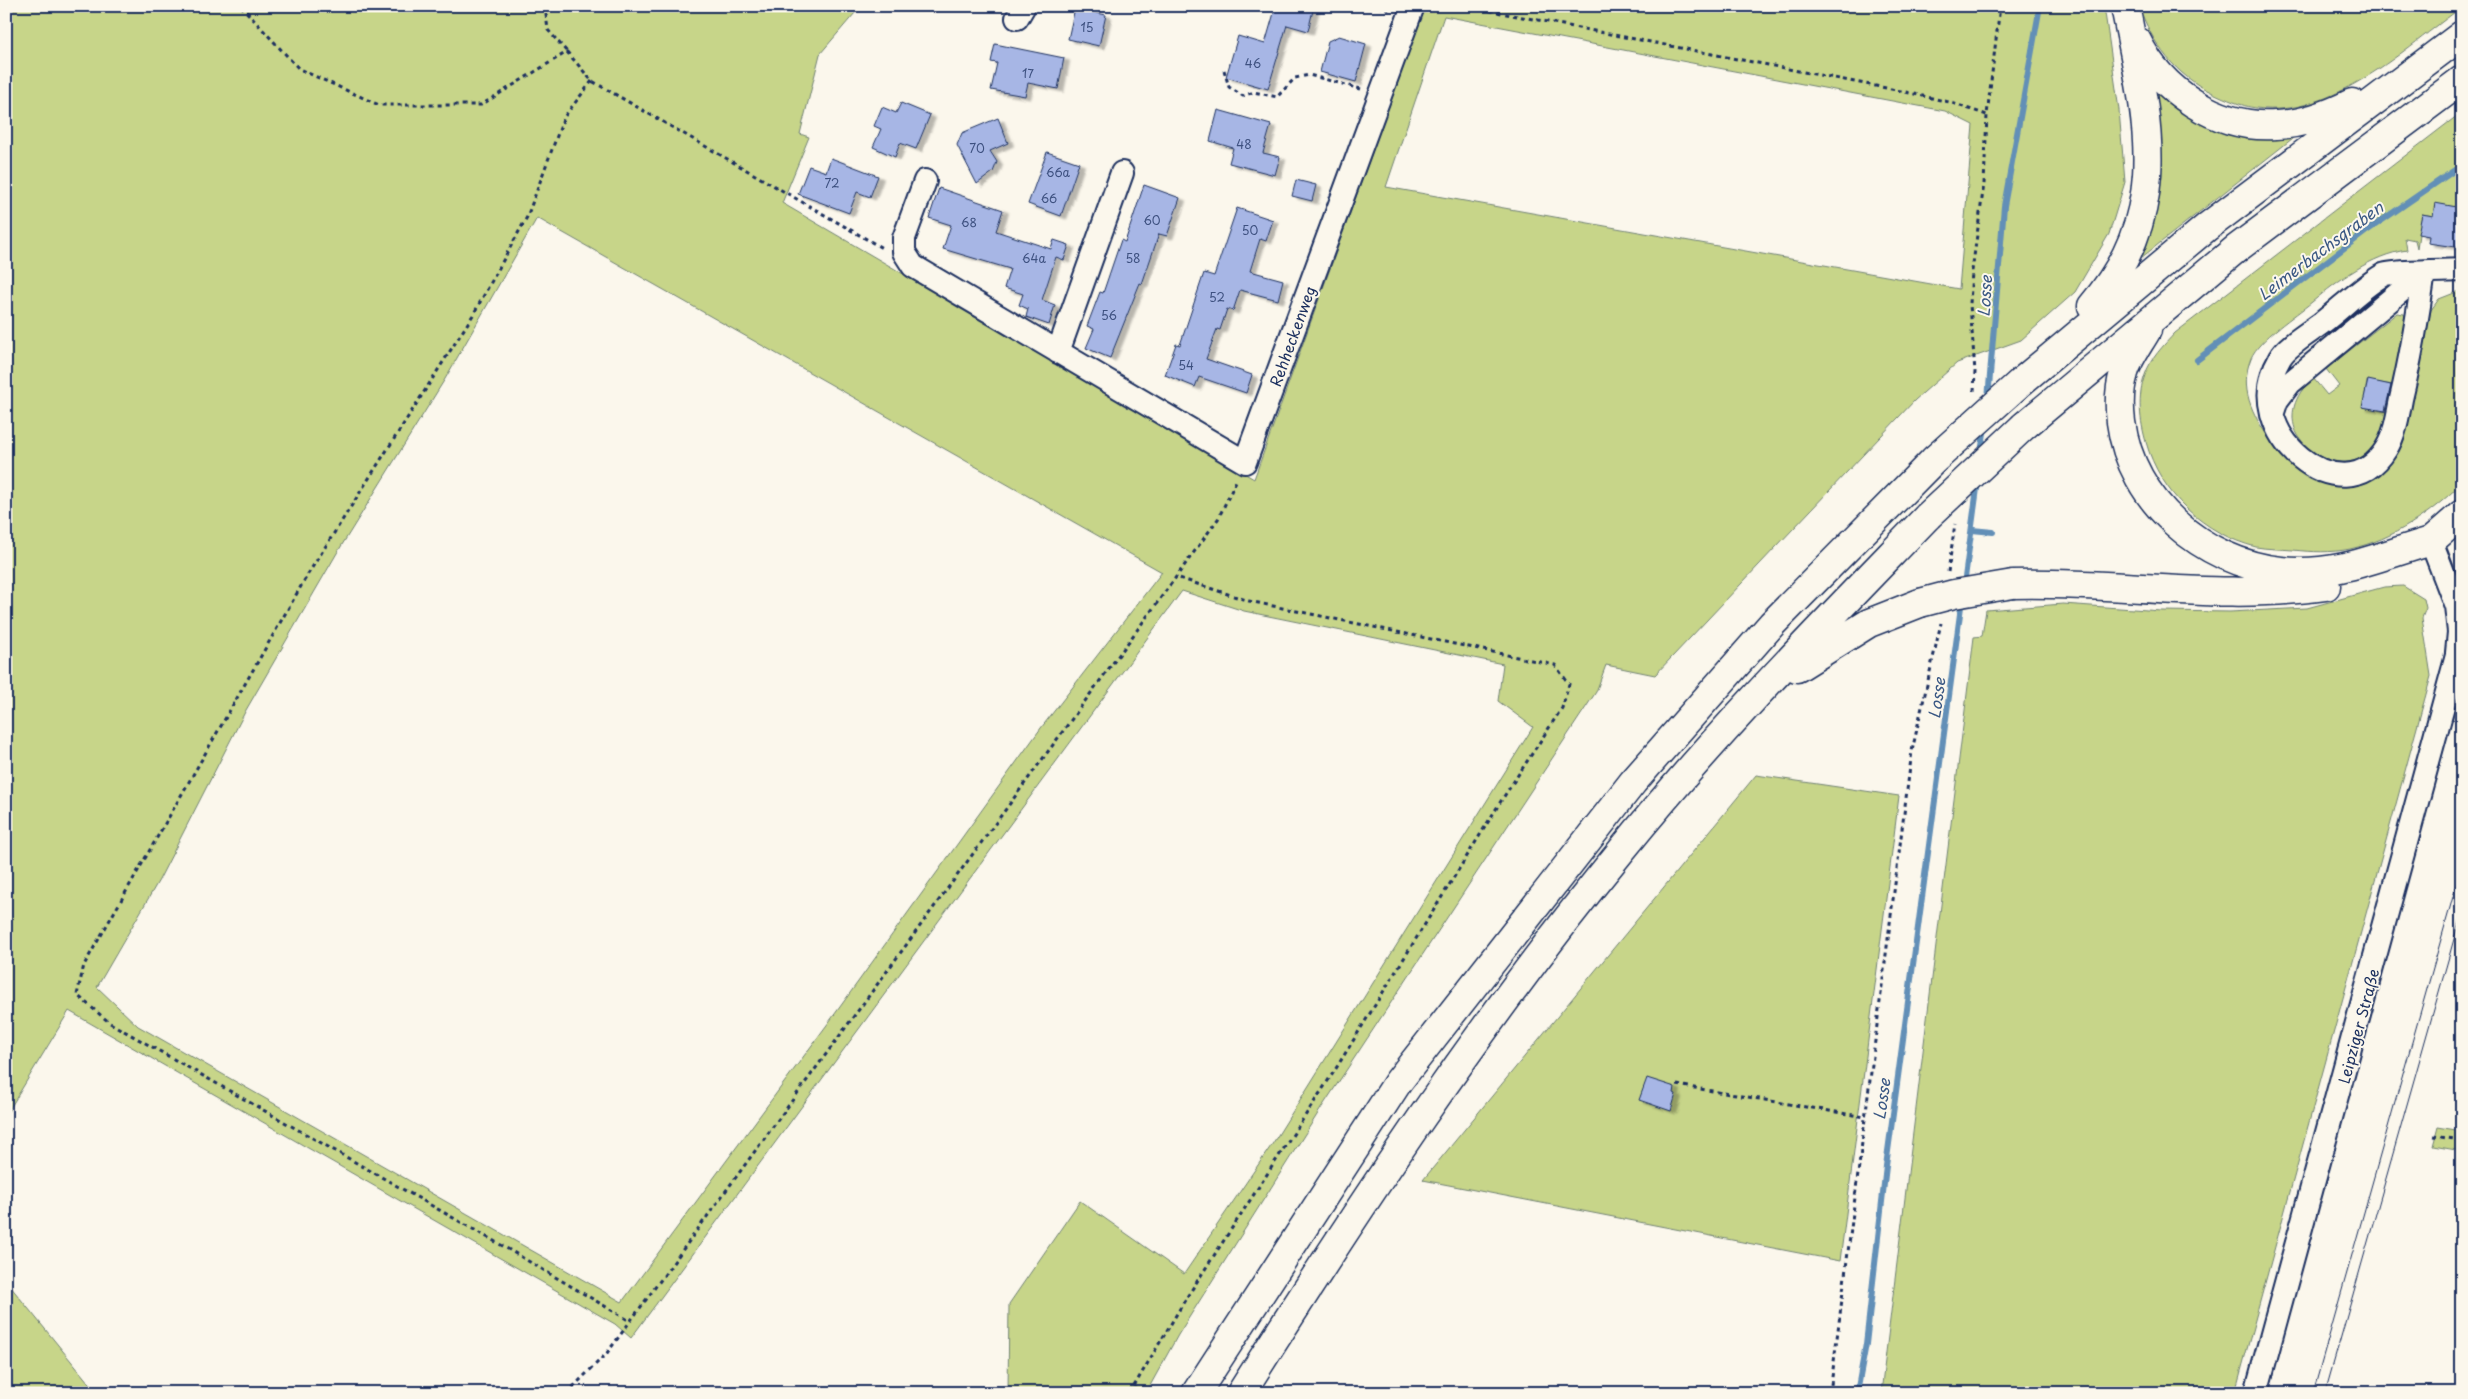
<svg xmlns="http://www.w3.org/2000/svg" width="2468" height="1399" viewBox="0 0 2468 1399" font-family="'Playpen Sans',sans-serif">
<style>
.green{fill:#c7d589;stroke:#718274;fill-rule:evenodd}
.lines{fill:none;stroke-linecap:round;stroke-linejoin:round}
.stream{stroke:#628fb7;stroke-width:6}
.building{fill:#a7b6e5;stroke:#1b2f5e;filter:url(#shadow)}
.minor-casing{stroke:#1b2f5e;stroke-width:26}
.major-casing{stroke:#1b2f5e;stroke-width:31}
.highway-casing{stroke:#1b2f5e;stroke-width:31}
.path{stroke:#1b2f5e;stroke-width:3;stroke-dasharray:4 4;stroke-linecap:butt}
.minor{stroke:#fbf7ec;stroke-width:22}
.major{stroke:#fbf7ec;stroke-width:28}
.highway{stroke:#fbf7ec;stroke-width:28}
.tram{stroke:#1b2f5e;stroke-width:1}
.highway-bridge-casing{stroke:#1b2f5e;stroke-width:31;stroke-linecap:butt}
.highway-bridge{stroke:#fbf7ec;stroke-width:28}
.labels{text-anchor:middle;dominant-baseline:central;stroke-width:4;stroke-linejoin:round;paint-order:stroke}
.number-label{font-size:12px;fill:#3e5180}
.street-label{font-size:15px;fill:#1b2f5e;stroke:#fbf7ec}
.water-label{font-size:16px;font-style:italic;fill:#395783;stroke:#fbf7ec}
</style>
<defs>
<filter id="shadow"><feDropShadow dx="5.5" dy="3" stdDeviation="1" flood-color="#0004"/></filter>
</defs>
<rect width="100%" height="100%" fill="#fbf7ec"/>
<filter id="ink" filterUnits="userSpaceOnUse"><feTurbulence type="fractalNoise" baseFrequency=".02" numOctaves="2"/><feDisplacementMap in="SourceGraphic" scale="10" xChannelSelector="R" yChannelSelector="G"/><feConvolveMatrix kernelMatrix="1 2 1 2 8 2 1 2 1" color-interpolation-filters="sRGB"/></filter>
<g filter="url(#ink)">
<path class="green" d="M6 6H861L820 54 800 134 809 137 782 203 1254 479 1425 6H2104L2119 110 2125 182 2109 234 2075 292 2021 340 1957 363 1915 400 1655 675 1606 665 1596 692 1322 1107 1178 1335 1146 1393H1008L1009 1304 1080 1201 1184 1274 1273 1143 1533 727 1498 701 1503 664 1244 611 1182 591 631 1338 615 1324 69 1011 6 1115ZM1444 16 1945 111 1973 125 1959 289 1386 187ZM537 218 1162 572 1041 728 832 1018 622 1302 138 1026 97 987 159 880 246 710 337 553 445 379Z
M2139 6H2462V7C2405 48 2332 119 2256 108 2241 106 2226 99 2213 93 2176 76 2152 44 2139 6Z
M2161 81 2302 131 2132 265 2145 99Z
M2462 112V208L2435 204 2433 216 2422 214 2417 248 2415 240 2405 238 2407 250C2371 255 2339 280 2312 302 2295 316 2259 339 2251 358 2239 388 2252 414 2269 438 2293 472 2333 503 2374 476 2382 471 2390 465 2396 456 2404 444 2405 430 2409 417 2418 381 2423 345 2431 310L2439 299 2462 290V483C2430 514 2394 539 2350 549 2331 553 2312 552 2293 550 2281 549 2267 549 2256 547 2204 534 2160 493 2146 442 2140 421 2137 397 2145 375 2150 359 2164 345 2175 333Z
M2397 313 2404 314 2406 320 2393 385 2367 381 2363 407 2387 412C2384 423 2381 438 2374 448 2341 489 2254 432 2313 378L2327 395 2339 386 2326 369Z
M2403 586 2424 599 2426 608 2422 618 2431 676 2235 1393H1881L1974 637 1982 636 1986 610 2063 604 2161 611 2230 612 2307 608 2384 587Z
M1756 775 1899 796 1840 1261 1423 1180Z
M2438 1127 2462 1131V1151L2433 1146Z
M6 1281 97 1393H6Z"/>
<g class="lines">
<path class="stream" d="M2197 360 2365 232 2462 165
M1988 399 2004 206 2040 6
M1981 453 1985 426
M1972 530 1993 532
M1964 585 1978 481
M1857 1393 1866 1344 1886 1166 1962 599"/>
</g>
<path class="building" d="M1276 6H1314L1308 31 1287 25 1268 89 1226 77 1238 36 1265 44Z
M1075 8 1106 15 1099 46 1068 39Z
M1339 36 1366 44 1356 82 1320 72 1328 41Z
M995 44 1064 58 1058 89 1028 83 1025 96 991 90 997 63 991 62Z
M901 103 930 115 916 149 900 143 895 157 873 147 881 129 874 126 882 107 896 113Z
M1218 110 1271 125 1263 153 1280 157 1275 175 1229 163 1233 148 1210 141Z
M998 118 1008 143 990 151 997 162 993 172 977 184 957 145 962 133Z
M1047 152 1079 163 1061 216 1028 204Z
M831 158 878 176 870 197 857 192 849 213 798 194 809 166 826 172Z
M1296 180 1316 185 1312 201 1292 196Z
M1144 185 1180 198 1167 236 1159 234 1142 284 1140 283 1110 358 1086 348 1094 329 1087 326 1100 292 1103 293 1121 240 1125 242Z
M939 188 1003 210 996 231 1051 249 1054 240 1069 245 1064 260 1056 257 1042 300 1055 305 1049 325 1026 317 1028 309 1019 305 1023 294 1004 288 1010 269 943 249 951 225 929 218Z
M2435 203 2462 208V248L2428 243 2429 236 2418 234 2422 214 2433 216Z
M1237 208 1273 220 1266 241 1260 239 1250 271 1283 280 1278 300 1240 290 1233 311 1227 309 1220 330 1217 329 1206 359 1252 375 1246 393 1199 377 1195 387 1165 375 1176 344 1180 345 1204 273 1214 276Z
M2368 380 2391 385 2385 411 2362 407Z
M1647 1078 1675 1087 1674 1093 1676 1094 1671 1111 1639 1100Z"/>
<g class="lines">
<g class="minor-casing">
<path id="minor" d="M1017 18 1024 6
M925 181 904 238V252L913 266 1245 462 1413 6
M2424 272C2418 315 2411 357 2401 399 2398 415 2395 435 2386 449 2343 519 2236 432 2280 358 2286 346 2312 331 2323 322 2340 309 2365 285 2383 275 2391 271 2448 271 2462 270
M1058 352 1122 173
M2272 415 2277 400 2290 383 2424 272
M2431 541 2456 606 2459 632 2457 653
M2256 1393 2462 637"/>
</g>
<g class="major-casing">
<path id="major" d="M2431 541 2462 514"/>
</g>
<g class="highway-casing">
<path id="highway" d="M2137 41C2161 91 2218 129 2276 125 2303 124 2328 115 2352 103
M2092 306C2174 210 2147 119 2125 6
M2147 330C2139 344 2128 358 2124 373 2119 389 2119 406 2121 422 2131 501 2203 563 2281 571 2337 577 2379 556 2431 541
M2022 381 2207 227 2462 35
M2024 426 2236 249 2462 80
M2013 584C2117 581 2222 601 2326 586
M1797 668 1869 623 1920 603
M1196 1393 1398 1082 1633 782 1772 624 1935 459
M1241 1393C1359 1206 1481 1022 1621 851 1716 733 1823 625 1928 516"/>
</g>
<path class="path" d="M241 6 299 69 379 105H481L567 52 592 81 882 248
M545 6 548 30 567 52
M1378 6 1390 10
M1466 6 1901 91 1949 102 1987 115
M1224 70 1229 87 1243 96 1254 92 1277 97 1295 78 1309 75 1361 89
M592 81 564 117 527 217 473 315 308 574 84 965 77 995 110 1023 501 1245 630 1321
M1974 391 1975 372 1970 304 1972 271 1984 184 1987 115 2000 6
M1948 572 1955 524
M1677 1085 1865 1117
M2433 1136 2462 1140
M567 1393 607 1353 1176 577 1218 519 1236 481
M1130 1393 1185 1300 1335 1070 1501 801 1562 708 1569 684 1555 665 1249 601 1176 577
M1830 1393 1912 751 1941 623"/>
<use href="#minor" class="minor"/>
<use href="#major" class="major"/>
<use href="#highway" class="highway"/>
<path class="tram" d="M2313 1393 2462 865
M2325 1393 2462 911"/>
<g class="highway-bridge-casing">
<path id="highway-bridge" d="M1935 459 2022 381
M1928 516 2024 426
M1920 603 1954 594 2013 584"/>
</g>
<use href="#highway-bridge" class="highway-bridge"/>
</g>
</g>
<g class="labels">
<g class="number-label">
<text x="1087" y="27">15</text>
<text x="1253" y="63">46</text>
<text x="1028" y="73">17</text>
<text x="1244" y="144">48</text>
<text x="977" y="148">70</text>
<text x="1058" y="172">66a</text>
<text x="832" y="183">72</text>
<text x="1049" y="198">66</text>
<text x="1152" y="220">60</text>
<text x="969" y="222">68</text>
<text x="1250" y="230">50</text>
<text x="1034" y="258">64a</text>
<text x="1133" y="258">58</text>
<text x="1217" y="297">52</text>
<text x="1109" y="315">56</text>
<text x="1186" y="365">54</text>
</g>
<g class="street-label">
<text transform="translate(1292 336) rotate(-70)">Rehheckenweg</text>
<text transform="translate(2358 1026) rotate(-75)">Leipziger Straße</text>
</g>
<g class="water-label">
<text transform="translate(2320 250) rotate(-37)">Leimerbachsgraben</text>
<text transform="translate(1984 296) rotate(-86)">Losse</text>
<text transform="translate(1936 698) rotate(-82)">Losse</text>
<text transform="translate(1881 1099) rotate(-82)">Losse</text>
</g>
</g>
<rect width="2468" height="1399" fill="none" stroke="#fbf7ec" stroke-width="25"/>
<rect x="12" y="12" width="2443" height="1374" fill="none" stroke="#1b2f5e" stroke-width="2" filter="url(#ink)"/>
</svg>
